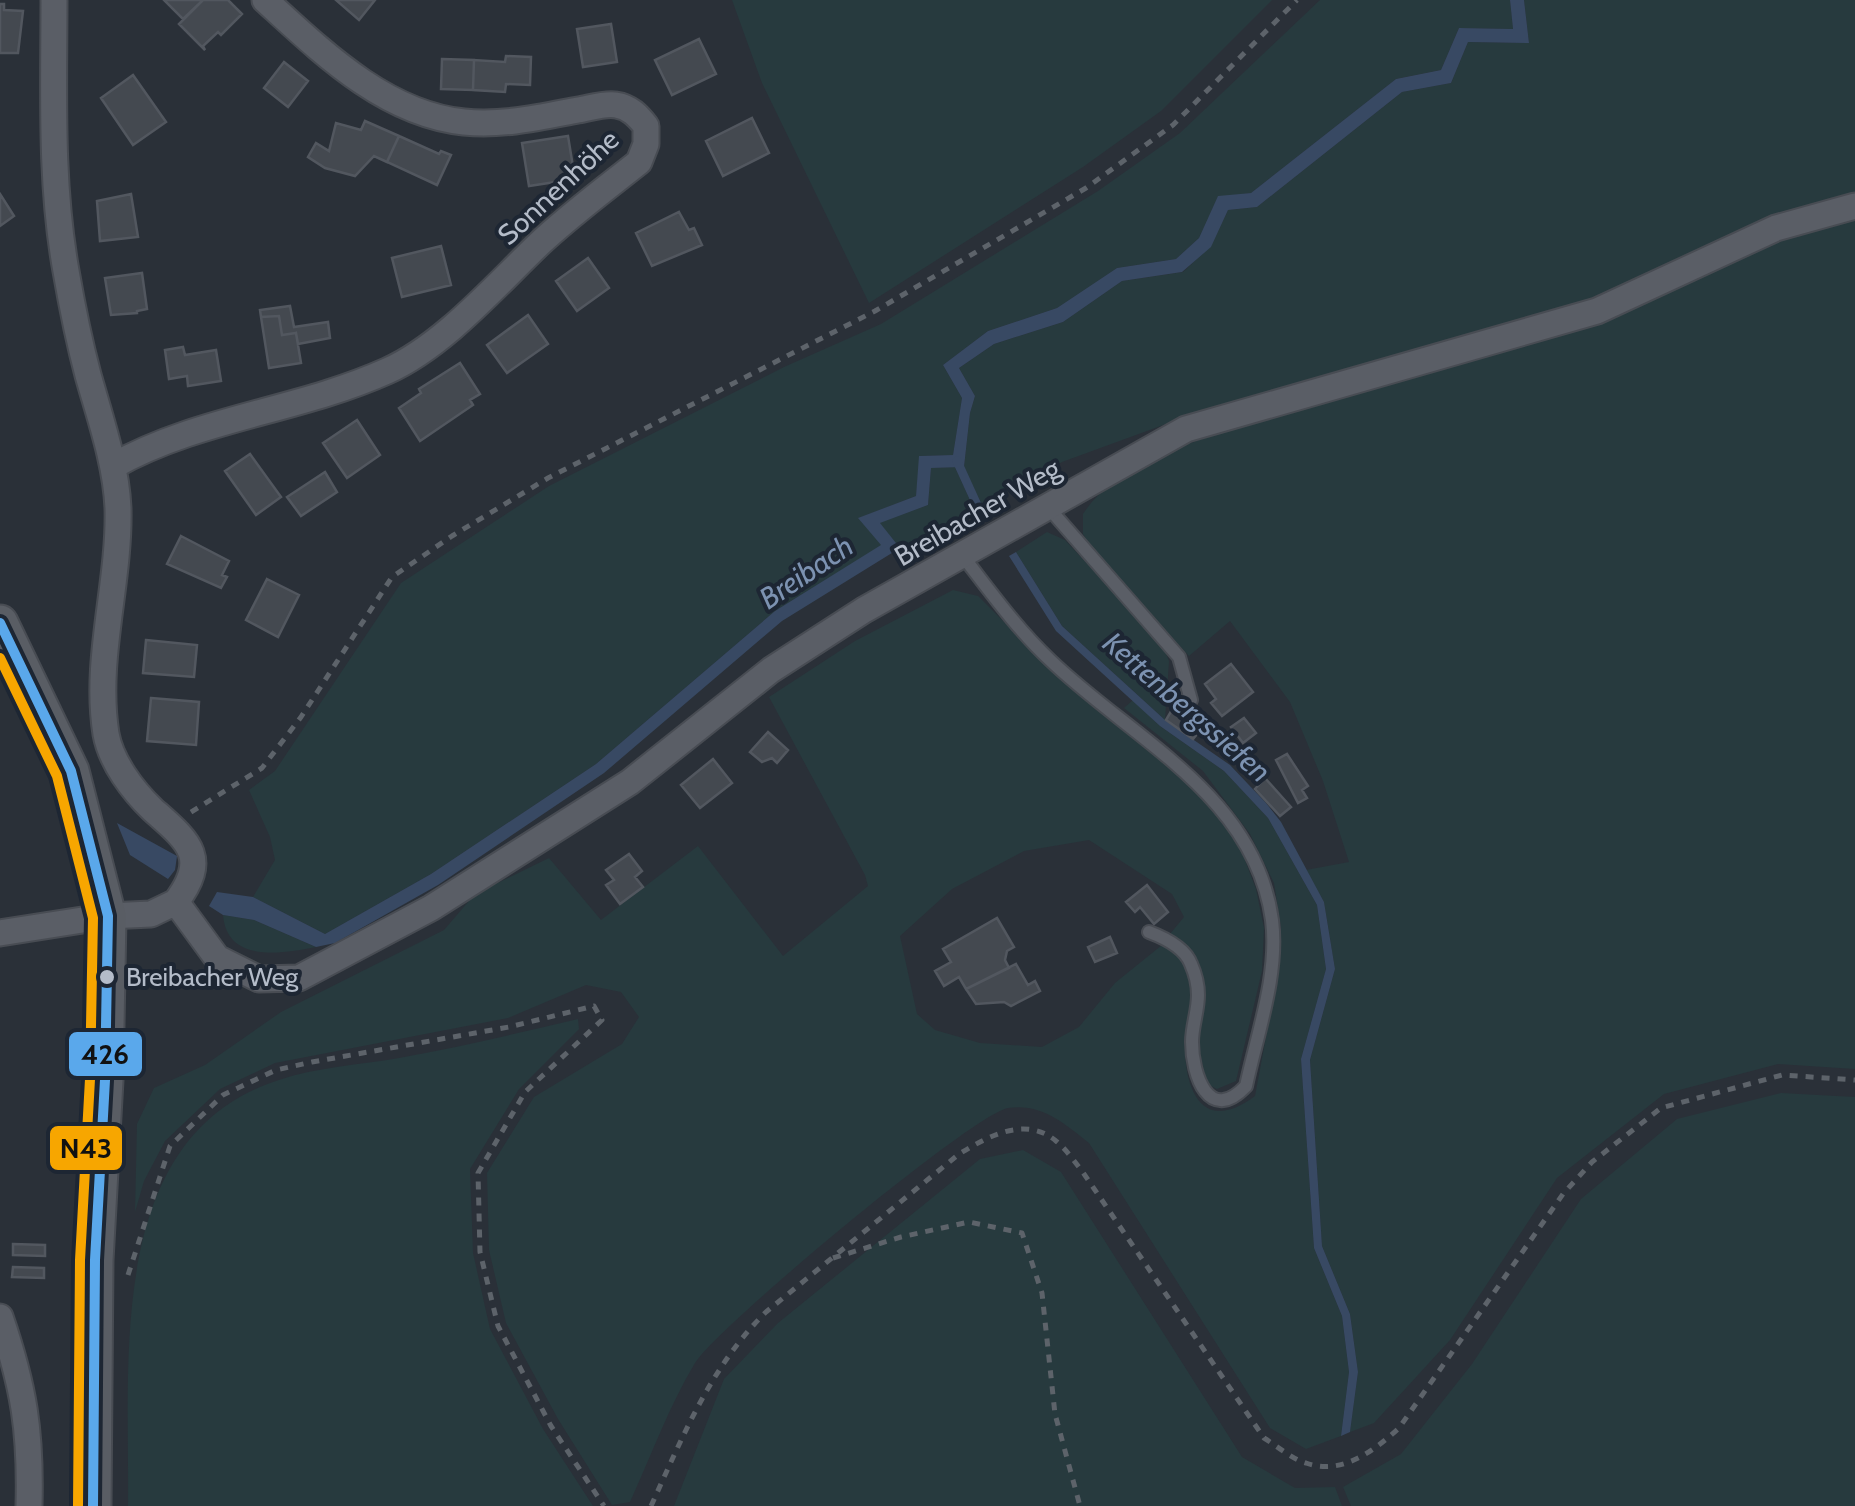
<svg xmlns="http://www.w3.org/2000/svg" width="1855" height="1506" viewBox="0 0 1855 1506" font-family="Cabin,sans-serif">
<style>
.green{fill:#273a3e}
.water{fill:#384963}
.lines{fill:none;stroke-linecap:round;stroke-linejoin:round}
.stream{stroke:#384963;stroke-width:9}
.building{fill:#444950;stroke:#52575f;stroke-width:2.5}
.lane-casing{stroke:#484c53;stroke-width:16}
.street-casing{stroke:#484c53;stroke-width:29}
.secondary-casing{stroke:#484c53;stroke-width:39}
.path{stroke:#5d636a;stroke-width:5;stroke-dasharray:8 8;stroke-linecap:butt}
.lane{stroke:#5a5e66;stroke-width:12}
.street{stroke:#5a5e66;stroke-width:25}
.secondary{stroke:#595d64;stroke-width:35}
.bus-1-casing{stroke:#1d2633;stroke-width:18}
.bus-2-casing{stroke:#1d2633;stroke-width:18}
.bus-1{stroke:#5aa8eb;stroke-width:10}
.bus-2{stroke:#f7a600;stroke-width:10}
.bus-dot{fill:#b4bcc9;stroke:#1d2633;stroke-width:4}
.labels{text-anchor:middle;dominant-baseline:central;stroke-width:8;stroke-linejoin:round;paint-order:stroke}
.bus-label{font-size:26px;fill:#b4bcc9;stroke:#1d2633;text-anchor:start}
.street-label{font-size:28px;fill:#b4bcc9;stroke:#1d2633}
.water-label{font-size:30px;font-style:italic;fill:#7c92b1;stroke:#1d2633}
.line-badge{stroke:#1d2633;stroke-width:4}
.pale-badge-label{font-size:28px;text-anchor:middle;font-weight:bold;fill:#111}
</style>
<rect width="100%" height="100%" fill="#2a3038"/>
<path class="green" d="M732 0H1272L1161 111 1083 167 869 303 762 83Z
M1320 0H1510L1513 29 1459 28 1441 70 1396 79 1251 193 1218 197 1199 238 1176 259 1117 268 1057 308 988 331 943 365 962 398 953 455 920 456 916 496 859 518 882 545 775 611 596 764 431 874 325 934 253 897 275 860 270 837 249 790 275 771 401 583 549 486 784 367 881 324 1098 191 1180 133Z
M1524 0H1855V197L1770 219 1590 299 1166 424 1062 462 982 505 964 467 970 413 975 396 959 368 994 344 1063 322 1122 281 1183 272 1211 246 1228 210 1257 207 1402 92 1451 83 1468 42 1529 43Z
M1855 216V1069L1778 1064 1664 1094 1557 1178 1450 1340 1374 1423 1350 1432 1358 1372 1350 1314 1322 1246 1310 1060 1335 969 1324 902 1306 870 1349 862 1323 781 1290 702 1230 621 1189 656 1094 552 1083 534V514C1112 469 1175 449 1223 431L1521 347 1600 319 1777 237Z
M955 467 974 509 900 548 879 523 928 505 931 468Z
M1047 532 1065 540 1162 644 1169 661 1165 720 1062 626 1016 552Z
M953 590 978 596 1049 667 1192 782 1240 847 1256 889 1264 928 1262 971 1236 1081 1217 1089 1207 1084 1198 1044 1203 994 1195 954 1170 934 1184 917 1172 894 1089 840 1024 851 952 889 900 936 917 1014 935 1030 980 1043 1042 1047 1079 1027 1115 983 1162 945C1181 955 1193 973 1193 995 1193 1011 1185 1026 1185 1042 1184 1091 1203 1135 1255 1096L1278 973 1281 927 1274 883 1250 834 1203 771 1124 708 1133 700 1160 726 1224 771 1268 818 1317 905 1326 969 1301 1059 1314 1248 1342 1316 1349 1372 1341 1436 1306 1449 1270 1428 1089 1143C1065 1124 1042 1103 1008 1108 973 1114 717 1327 695 1363 669 1406 651 1456 630 1502L612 1505 558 1419 506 1323 489 1250 487 1173 534 1097 622 1044 639 1017 621 992 586 985 508 1018 275 1063 220 1089 165 1141 144 1181 135 1212 137 1124 154 1088 205 1065 281 1012 444 930 475 894 549 858 601 920 698 846 783 956 868 886 865 875 769 697 855 641Z
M223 915 254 920 316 947C281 954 227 963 223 915Z
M578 1019 579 1029 519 1089 470 1169 473 1253 490 1329 543 1429 593 1506H128C130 1361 104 1136 279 1080 317 1067 360 1065 399 1058 459 1047 519 1033 578 1019Z
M1781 1093 1855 1097V1506H1351L1343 1487 1401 1454 1472 1364 1581 1199 1677 1119Z
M1023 1150 1061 1172 1242 1457 1295 1488 1335 1487 1342 1506H674L724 1379 778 1323 980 1159Z"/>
<path class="water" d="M1510 0H1524L1529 43 1468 42 1451 83 1402 92 1257 207 1228 210 1211 247 1182 272 1122 281 1063 322 994 344 959 368 975 396 970 413 964 467 931 468 928 505 880 523 900 548 782 621 604 773 438 885 335 943 316 947 254 920 223 915 209 906 217 892 253 897 325 934 431 874 596 764 775 611 881 545 858 518 916 496 919 456 953 455 962 398 943 365 988 331 1057 308 1117 268 1176 259 1199 238 1218 196 1251 193 1396 79 1441 70 1459 28 1513 29Z
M1016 552 1062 626 1165 720 1230 765 1266 803 1281 822 1324 902 1335 969 1310 1060 1322 1246 1350 1314 1358 1372 1350 1432 1341 1436 1349 1372 1342 1316 1314 1248 1301 1059 1326 969 1317 905 1268 818 1224 771 1160 726 1056 631 1009 556Z
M117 823 177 856 175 870 168 879 130 855Z"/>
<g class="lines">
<path class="stream" d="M957 461 978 507"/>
</g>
<path class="building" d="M164 0H203L183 19Z
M203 0H228L242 14 221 35 218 32 203 46 205 50 179 24Z
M336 0H375L359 20Z
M0 4H4V10L23 11 18 53H0Z
M611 24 617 62 583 67 577 29Z
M699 39 716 74 672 95 655 60Z
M506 56 531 57 530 85 506 84 505 92 473 90 474 60 505 62Z
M442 59 474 60 473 90 441 89Z
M284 62 308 81 288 107 264 88Z
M133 75 166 122 133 145 101 98Z
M752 118 769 153 723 176 706 141Z
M365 121 399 136 387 162 374 156 355 176 325 168 308 157 316 143 329 151 336 123 361 130Z
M399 136 439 154 441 151 451 155 437 185 387 162Z
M568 136 575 179 529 186 522 143Z
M0 194 14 216 0 226Z
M131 194 138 237 100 241 97 201Z
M679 212 689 230 694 228 702 245 652 266 636 233Z
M441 246 451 285 402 297 392 258Z
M588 258 609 288 577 311 556 281Z
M142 273 147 309 137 311V313L111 315 105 278Z
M290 306 294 327 328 322 330 338 298 344 296 333 282 335 279 316 261 317 260 310Z
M528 315 548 344 507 373 487 345Z
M279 316 282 335 296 333 301 363 269 368 261 317Z
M183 347 185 355 216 350 221 381 188 386 187 376 169 379 165 350Z
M460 363 480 394 470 400 473 405 420 441 399 408 421 393 419 389Z
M357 420 380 455 347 478 323 443Z
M250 454 281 497 256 515 225 471Z
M325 472 337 492 301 516 287 497Z
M181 536 229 561 222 575 227 577 221 588 167 564Z
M267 579 299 595 278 637 246 620Z
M146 640 197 645 194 677 143 673Z
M1231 664 1253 692 1222 716 1211 703 1216 699 1205 684Z
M151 698 199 702 196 745 147 741Z
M1173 708 1202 728 1193 739 1166 720Z
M1244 718 1256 733 1243 743 1231 727Z
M768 732 788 750 777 763 772 758 762 762 750 752Z
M1287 754 1308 786 1302 790 1307 798 1298 803 1276 760Z
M713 759 732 783 700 808 681 785Z
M1265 778 1291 807 1280 816 1255 789Z
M629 854 642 871 635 877 643 887 620 904 606 885 614 880 606 870Z
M1147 885 1168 912 1154 924 1140 907 1135 912 1126 902Z
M997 918 1014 947 1007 951 1005 960 1009 968 966 989 959 977 944 986 935 971 951 962 943 949Z
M1110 937 1117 953 1095 962 1088 947Z
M1016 964 1028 985 1035 981 1040 991 1011 1006 1004 1002 976 1004 966 989Z
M13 1244 45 1245V1256L13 1255Z
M13 1267 44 1268V1278L12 1277Z"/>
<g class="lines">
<g class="lane-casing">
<path id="lane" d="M1047 506 1179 657 1191 700
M962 555C990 591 1017 629 1050 660 1132 739 1255 795 1272 920 1279 974 1257 1034 1246 1086 1209 1125 1192 1075 1192 1042 1192 1026 1198 1011 1198 995 1198 986 1195 973 1191 964 1185 948 1165 938 1149 932"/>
</g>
<g class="street-casing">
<path id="street" d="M54 0C54 91 50 182 66 271 72 306 79 341 88 375 100 418 116 463 118 508 120 583 94 659 106 734 111 762 133 791 153 810 188 841 210 857 176 902
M113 466C198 418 298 411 387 371 443 346 494 287 539 244 570 215 605 189 639 162L646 144V126C638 116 630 107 616 105 605 103 590 108 578 110 541 117 503 126 464 122 385 114 322 52 265 0
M0 933 108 916 151 914 176 902 217 958 259 979 299 978 431 908 630 782 771 670 864 610 1186 429 1597 311 1776 228 1855 206
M0 1317C24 1387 31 1432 29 1506"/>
</g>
<g class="secondary-casing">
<path id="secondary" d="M0 623 71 771 108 916 105 1080 95 1260 93 1506"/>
</g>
<path class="path" d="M191 812 262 768 301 717 392 577 452 536 548 478 875 311 1086 188 1173 125 1297 0
M833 1258 901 1237 969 1222 1022 1233 1042 1293 1055 1414 1080 1506
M128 1275 170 1146 223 1095 276 1070 312 1062 509 1027 594 1006 602 1020 525 1092 478 1173 480 1252 498 1326 551 1426 604 1506
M651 1506C683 1436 711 1366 766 1312L959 1154C987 1137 1025 1115 1056 1141 1066 1149 1074 1161 1082 1171L1264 1438C1277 1446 1292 1459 1306 1463 1342 1476 1375 1450 1399 1428L1563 1194 1592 1162 1661 1108 1782 1075 1855 1080"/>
<use href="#lane" class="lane"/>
<use href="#street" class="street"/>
<use href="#secondary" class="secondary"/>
<g class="bus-1-casing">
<path id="bus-1" d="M0 623 71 771 108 916 105 1080 95 1260 93 1506"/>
</g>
<g class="bus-2-casing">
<path id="bus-2" d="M0 658 57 776 93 918 90 1079 80 1260 78 1506"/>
</g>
<use href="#bus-1" class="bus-1"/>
<use href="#bus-2" class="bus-2"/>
</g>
<circle class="bus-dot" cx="107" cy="977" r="9"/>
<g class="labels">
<g class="bus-label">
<text x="126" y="977">Breibacher Weg</text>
</g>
<g class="street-label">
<text transform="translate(558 187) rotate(-43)">Sonnenhöhe</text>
<text transform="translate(977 512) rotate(-30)">Breibacher Weg</text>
</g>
<g class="water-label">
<text transform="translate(806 572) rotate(-34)">Breibach</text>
<text transform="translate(1187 707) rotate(41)">Kettenbergssiefen</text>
</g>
</g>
<g class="line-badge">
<rect x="67" y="1030" width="77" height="48" rx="10" fill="#5aa8eb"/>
<rect x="48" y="1124" width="76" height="48" rx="10" fill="#f7a600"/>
</g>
<g class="pale-badge-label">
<text x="105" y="1064">426</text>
<text x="86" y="1158">N43</text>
</g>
</svg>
